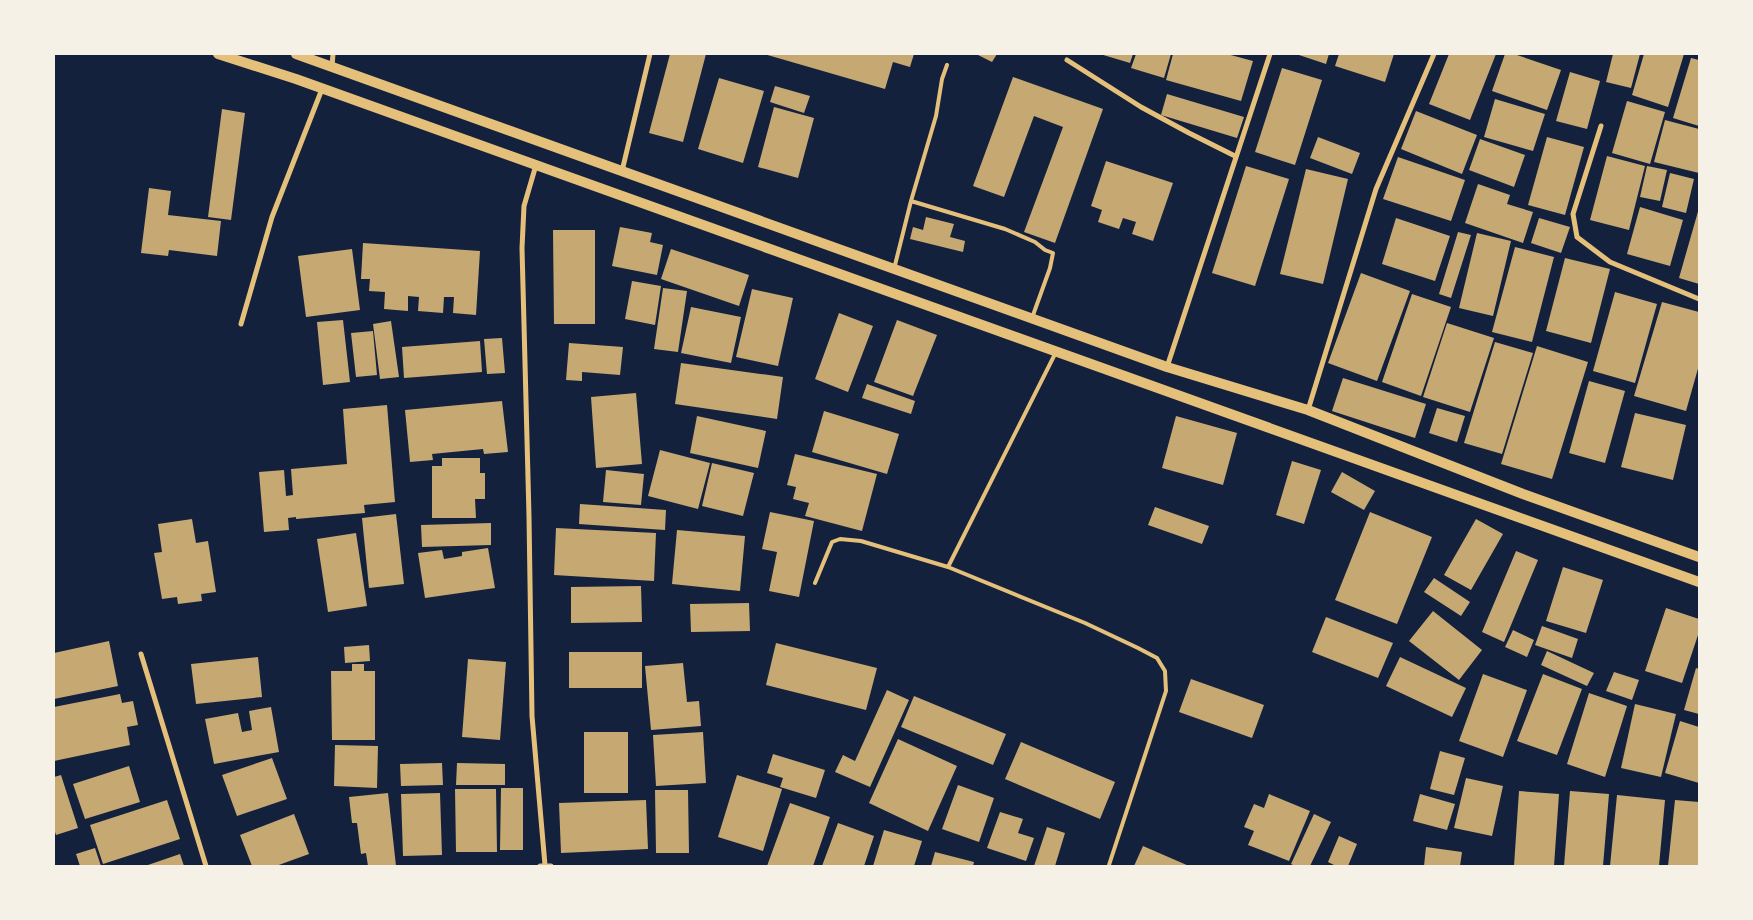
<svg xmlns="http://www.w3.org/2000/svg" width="1753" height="920" viewBox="0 0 1753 920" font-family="'Exo 2',sans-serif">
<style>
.building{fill:#c6a872}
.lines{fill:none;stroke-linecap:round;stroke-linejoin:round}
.service{stroke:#e5c07b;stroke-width:4}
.minor{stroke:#e5c07b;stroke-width:5}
.secondary{stroke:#e5c07b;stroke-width:10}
</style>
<rect width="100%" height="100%" fill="#14213d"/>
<path class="building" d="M670 54H706L683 142 649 133Z
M764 54H914L910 67 893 62 885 89Z
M976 54H997L992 62Z
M1100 54H1133L1130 63Z
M1136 54H1171L1164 78 1131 68Z
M1173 54H1227L1253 61 1241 101 1166 80Z
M1296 54H1329L1326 64Z
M1339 54H1394L1385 82 1335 66Z
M1449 54H1496L1470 120 1429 104Z
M1505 54H1514L1561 70 1547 110 1492 91Z
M1613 54H1640L1631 88 1606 82Z
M1644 54H1684L1668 107 1632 95Z
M1691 58 1699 60V126L1673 118Z
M1282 68 1322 80 1295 165 1255 152Z
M1570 72 1600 81 1587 129 1556 121Z
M1013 77 1103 109 1055 243 1024 232 1063 127 1034 116 1004 197 973 186Z
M719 78 764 91 743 163 698 149Z
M775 86 810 96 804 113 770 102Z
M1167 94 1244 117 1237 138 1161 115Z
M1495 99 1545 114 1533 151 1484 137Z
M1627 101 1665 112 1650 164 1612 153Z
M774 107 814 118 798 178 758 167Z
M222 109 245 113 231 220 208 217Z
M1416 111 1477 135 1462 174 1401 149Z
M1665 120 1699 129V173L1654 162Z
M1318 137 1360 153 1352 174 1310 158Z
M1547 137 1584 147 1565 215 1528 205Z
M1480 139 1525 155 1514 187 1469 170Z
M1607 156 1645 166 1629 230 1590 220Z
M1398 157 1465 180 1451 221 1383 199Z
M1106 161 1173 183 1153 241 1132 234 1136 222 1123 218 1119 229 1098 222 1102 210 1091 206Z
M1246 166 1289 179 1255 286 1212 273Z
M1647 166 1667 170 1660 201 1640 197Z
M1306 169 1348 179 1323 284 1280 274Z
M1670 173 1694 179 1686 213 1662 207Z
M1478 184 1510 195 1507 204 1533 212 1523 243 1465 223Z
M149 188 171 191 168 215 221 221 217 256 169 250 168 256 141 253Z
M1640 207 1683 220 1670 266 1627 254Z
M1699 208V284L1679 278Z
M926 217 954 224 950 237 965 241 963 252 910 239 913 227 923 230Z
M1396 218 1450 236 1435 281 1382 264Z
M1539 218 1570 227 1561 253 1531 243Z
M620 227 652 233 650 242 663 245 657 275 612 266Z
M553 230H595V324H554Z
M1458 232 1471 235 1451 298 1439 294Z
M1477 233 1511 241 1493 316 1459 308Z
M363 243 480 251 476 315 453 313 454 297H444L443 313 418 311 419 297 408 296V311L384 309 385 292 369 291 370 279H361Z
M1515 247 1554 257 1532 342 1492 332Z
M352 249 360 310 306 317 298 256Z
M671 249 749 275 739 306 661 279Z
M1565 258 1610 269 1591 343 1546 331Z
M1361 273 1410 291 1377 381 1328 363Z
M632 281 661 286 655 325 625 319Z
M663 288 687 291 678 352 654 349Z
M752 289 793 298 778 366 736 357Z
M1615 292 1657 304 1635 383 1593 371Z
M1412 294 1451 307 1421 396 1382 382Z
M1662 302 1699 312V365L1686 411 1634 396Z
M691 307 741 317 731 363 681 353Z
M839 313 873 326 848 392 815 379Z
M343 320 350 382 323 385 317 322Z
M897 320 937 335 913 396 874 382Z
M391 321 399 377 380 379 373 324Z
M1447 323 1494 338 1470 412 1423 397Z
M373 331 377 375 356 377 351 333Z
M502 338 505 373 487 374 484 339Z
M480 341 482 372 404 378 402 347Z
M1495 342 1533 353 1502 454 1464 443Z
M569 343 623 347 620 375 582 372V381L566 380Z
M1537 346 1588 362 1552 479 1501 464Z
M681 363 783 377 777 419 675 404Z
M1343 378 1426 404 1415 438 1332 411Z
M1589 381 1625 391 1605 463 1569 453Z
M867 384 915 401 911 414 862 398Z
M636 393 642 464 596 468 591 397Z
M502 401 508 452 484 454 483 449 432 454 433 460 410 462 405 410Z
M387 405 395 502 364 505 365 513 296 519V517L288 518 289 530 264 532 259 472 284 470 286 496 293 495 291 469 347 464 343 409Z
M1437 408 1465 416 1457 442 1429 433Z
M824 411 899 434 887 474 812 452Z
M1635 413 1686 425 1673 480 1621 467Z
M697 416 766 431 758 468 690 453Z
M1176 416 1237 433 1223 485 1162 468Z
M660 450 710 463 698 509 648 496Z
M795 454 877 474 862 531 805 516 809 503 793 499 796 487 787 485Z
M442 458H480V473H485V499H475L476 518H432V466H442Z
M1292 461 1321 470 1304 524 1276 515Z
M712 463 754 473 743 516 702 506Z
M606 470 644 474 641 505 603 502Z
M1342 472 1375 491 1364 510 1331 492Z
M580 504 666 510 665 530 579 524Z
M1155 507 1209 526 1202 544 1148 525Z
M770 512 814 521 799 597 769 591 777 552 762 549Z
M1370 512 1432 537 1397 624 1335 600Z
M396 514 404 584 369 588 362 518Z
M192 519 196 543 208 541 216 592 201 594 202 601 178 604 177 597 162 599 154 553 162 552 158 524Z
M1476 519 1503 534 1471 590 1444 575Z
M491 523V545L422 547 421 525Z
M556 528 656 533 654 581 554 575Z
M677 530 745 536 740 591 672 584Z
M356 533 367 606 328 612 317 539Z
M488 548 495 588 425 598 418 553 442 550 444 559 462 556V552Z
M1516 551 1538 560 1504 642 1482 632Z
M1563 567 1603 580 1586 633 1546 621Z
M1434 578 1470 602 1461 616 1424 592Z
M641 586 642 622 571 623V587Z
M749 603 750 631 691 632 690 604Z
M1666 608 1699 619V632L1682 683 1645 671Z
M1433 611 1482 650 1459 680 1409 641Z
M1326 617 1393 643 1378 678 1312 652Z
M1542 626 1578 639 1572 658 1535 645Z
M1513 630 1534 640 1527 657 1505 647Z
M109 641 118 686 54 699V653Z
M776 643 877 668 866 710 766 685Z
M369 645 370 661 345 663 344 647Z
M1547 651 1594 673 1587 686 1541 665Z
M569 652H642V688H569Z
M258 657 262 697 196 704 191 664Z
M1400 657 1466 688 1452 717 1386 686Z
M468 659 506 662 500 740 462 737Z
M683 663 687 702 699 701 701 726 651 730 645 666Z
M352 664H364V671H375V740H332L331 671H352Z
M1696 668 1699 669V714L1684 710Z
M1614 672 1639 680 1632 700 1606 691Z
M1483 674 1527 690 1503 757 1459 741Z
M1543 674 1582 689 1557 755 1517 741Z
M1191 679 1264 705 1252 738 1179 712Z
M887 690 909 700 870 787 835 772 843 755 855 761Z
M1589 693 1627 706 1605 777 1567 764Z
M120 694 122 703 133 701 138 725 127 727 130 745 54 761V707Z
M914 696 1006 734 993 765 901 727Z
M1635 704 1676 714 1661 777 1621 768Z
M271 707 279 752 214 764 205 719 238 713 242 732 252 730 249 711Z
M1680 721 1699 727V783L1665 773Z
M584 732H628V793H584Z
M703 732 706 783 656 786 653 735Z
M898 739 957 766 928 831 869 803Z
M1021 742 1115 782 1100 819 1005 779Z
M335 745 378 746 377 788 334 786Z
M1440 751 1465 758 1454 795 1430 789Z
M773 754 825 770 816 798 780 787 783 778 767 773Z
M272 758 287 799 237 816 222 775Z
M442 763 443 785 401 786 400 764Z
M457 763 505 764V785H456Z
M129 766 140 802 85 819 73 784Z
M61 775 78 828 56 835 54 829V777Z
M737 775 782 789 763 851 718 837Z
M1466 778 1503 786 1492 836 1454 828Z
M958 785 994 798 979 842 942 829Z
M501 788H523V850H500Z
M455 789H496L497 852H456Z
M655 790H688L689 853H656Z
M1519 791 1559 794 1554 866H1514Z
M1570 791 1609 794 1603 866H1564Z
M388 793 396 866H368L366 853 361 854 357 823H352L349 797Z
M440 793 442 855 403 856 401 794Z
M1269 794 1310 811 1289 861 1248 845 1254 831 1244 827 1254 804 1264 808Z
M1420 794 1455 804 1447 830 1413 821Z
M1617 795 1665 800 1659 866H1610Z
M167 800 180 839 103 864 90 825Z
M646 800 648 849 561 853 559 803Z
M1675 800 1699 802V866H1668Z
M790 803 830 817 813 866H767Z
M1000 812 1023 819 1018 833 1034 838 1026 861 987 848Z
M294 814 309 854 276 866H252L240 835Z
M1314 814 1331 822 1310 866H1295L1291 864Z
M838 823 874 836 864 866H822Z
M1047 827 1065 833 1055 866H1034Z
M884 830 922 841 914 866H873Z
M1339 836 1357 844 1348 866H1336L1328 862Z
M1143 846 1189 866H1134Z
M1426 847 1462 852 1460 866H1424Z
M95 848 101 866H80L76 854Z
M935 852 974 862 973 866H931Z
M180 854 184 866H145Z"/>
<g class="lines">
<path class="service" d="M911 201 1005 229 1035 242 1045 250 1053 253 1050 268 1032 318
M894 269 911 201 936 116 942 79 947 65
M948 567 1056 352
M815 583 832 542 840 539 861 541 948 567 1085 623 1138 648 1157 658 1165 671 1166 691 1109 865"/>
<path class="minor" d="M1067 60 1141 107 1189 133 1235 156
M332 66 333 54
M1601 126 1573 214 1577 237 1610 262 1699 299
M536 165 524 206 522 248 529 516 532 716 545 865
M622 171 650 54
M241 324 272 217 322 89
M1167 367 1270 54
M1308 410 1376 189 1434 54
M141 654 206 866
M540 866H551"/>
<path class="secondary" d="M218 54 296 79 1699 582
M296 54 1167 367 1308 410 1523 494 1699 557"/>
</g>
<rect width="1753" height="920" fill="none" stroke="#f6f1e7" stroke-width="110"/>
</svg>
